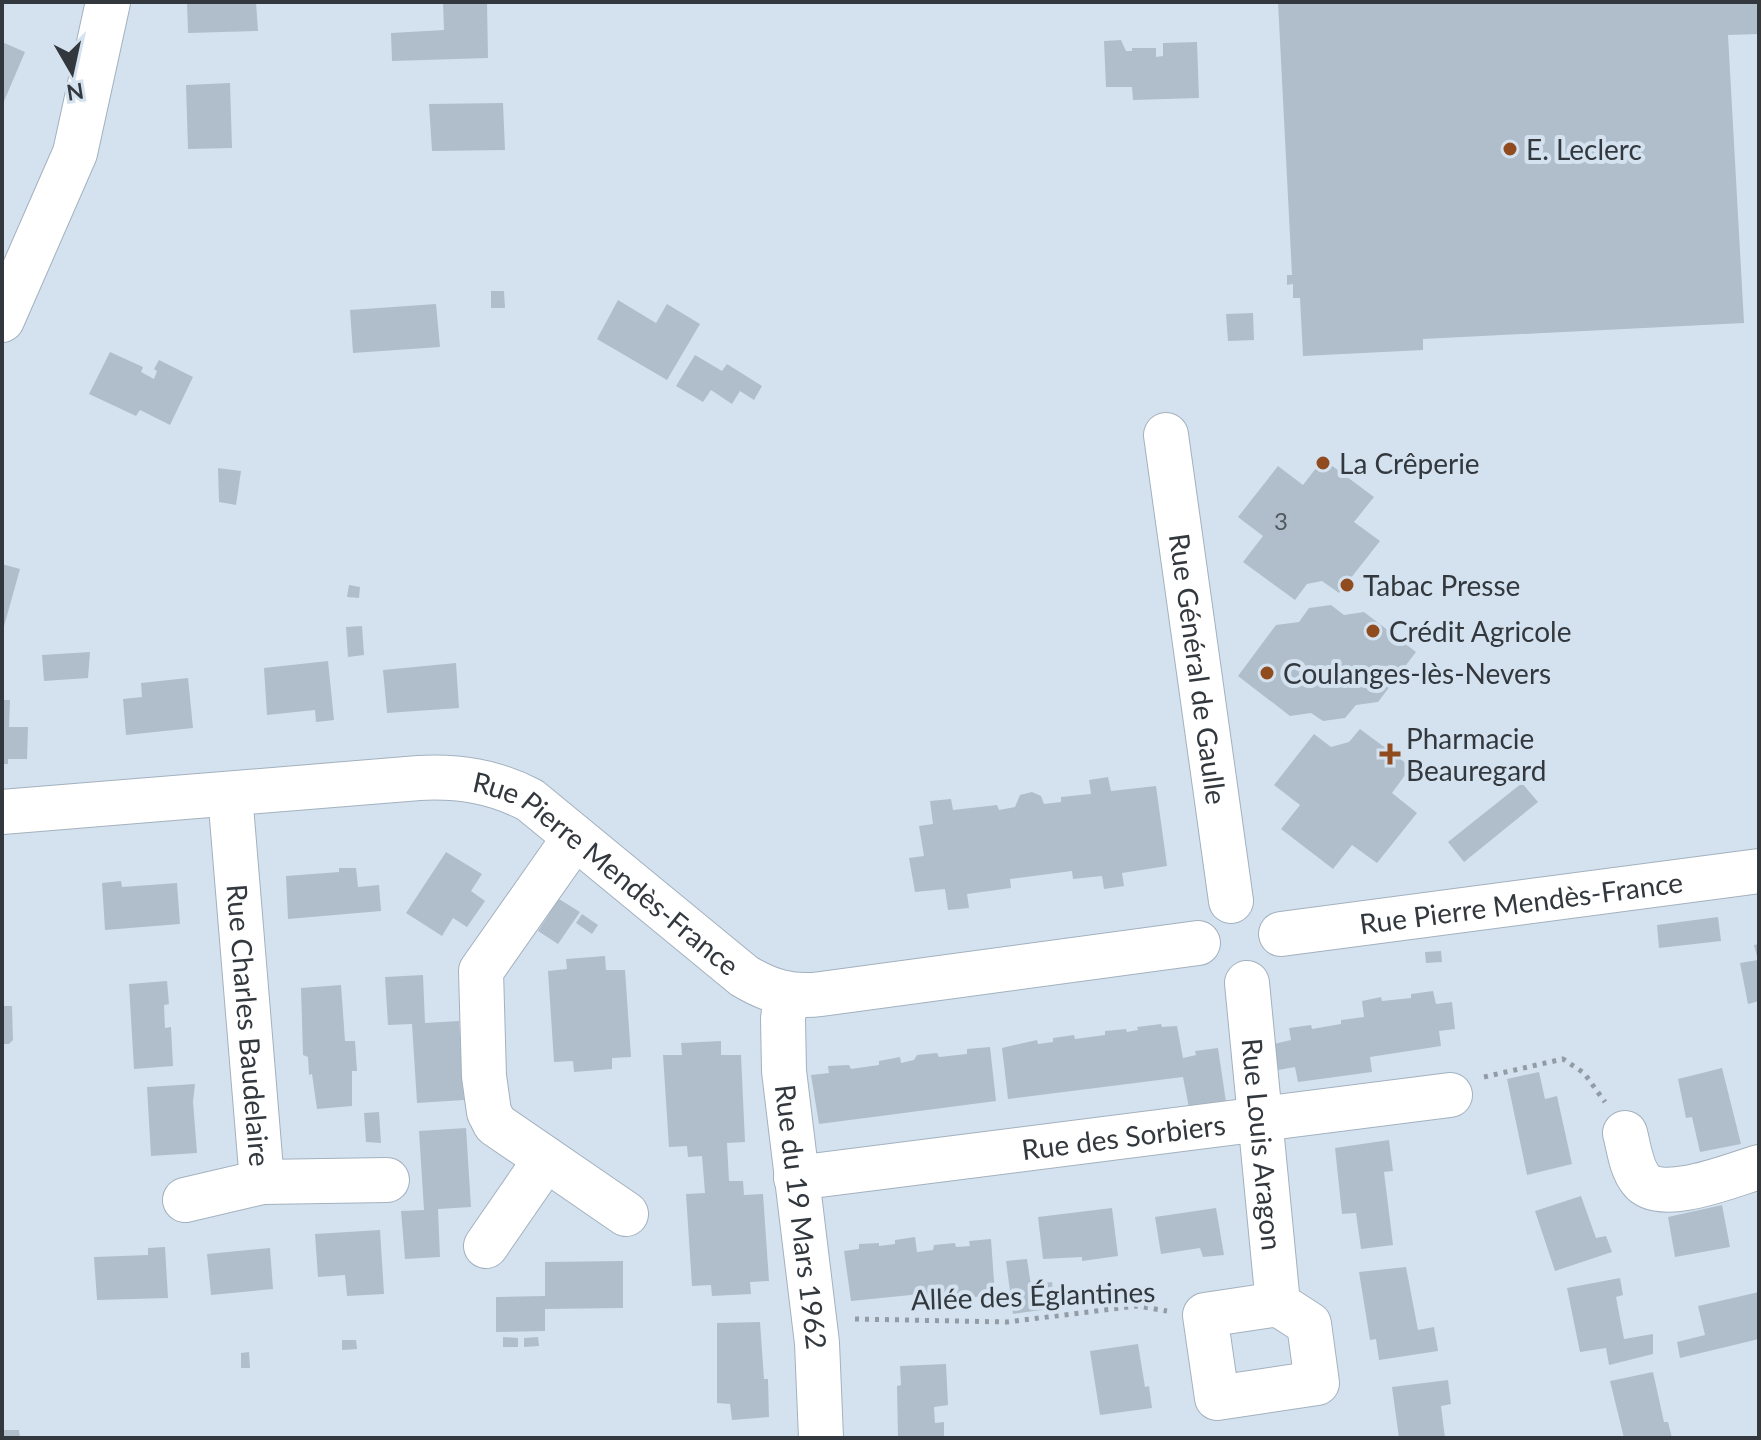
<svg xmlns="http://www.w3.org/2000/svg" width="1761" height="1440" viewBox="0 0 1761 1440" font-family="Lato,sans-serif">
<style>
.building{fill:#b0becb}
.lines{fill:none;stroke-linecap:round;stroke-linejoin:round}
.minor-casing{stroke:#a3b1be;stroke-width:46}
.path{stroke:#919ca6;stroke-width:5;stroke-dasharray:4 6;stroke-linecap:butt}
.minor{stroke:#fff;stroke-width:44}
.poi-dot{fill:#904c1f;stroke:#d4e2f0;stroke-width:3}
.labels{text-anchor:middle;dominant-baseline:central;stroke-width:8;stroke-linejoin:round;paint-order:stroke}
.number-label{font-size:24px;fill:#525a60}
.poi-label{font-size:28px;fill:#32383d;stroke:#d4e2f0;text-anchor:start}
.street-label{font-size:28px;fill:#32383d;stroke:#d4e2f0}
</style>
<rect width="100%" height="100%" fill="#d4e2f0"/>
<path class="building" d="M187 2H256L258 31 188 33Z
M443 2H487L488 58 392 61 391 33 444 30Z
M1278 2H1759V34L1728 35 1744 323 1423 339V350L1303 356 1300 298H1293V284L1287 285V275H1292Z
M1121 40 1126 51H1132V48H1156V57L1163 56V43L1197 42 1199 98 1133 100 1132 87H1106L1104 41Z
M2 42 25 52 2 106Z
M230 83 232 148 188 149 186 85Z
M503 103 505 150 432 151 429 104Z
M491 291H504L505 308H491Z
M618 300 656 323 667 304 700 324 667 380 597 339Z
M436 304 440 347 353 353 350 310Z
M1253 313 1254 340 1228 341 1226 314Z
M110 352 143 367 141 372 154 379 157 371 154 369 159 360 193 377 170 425 140 410 136 416 89 394Z
M695 355 722 371 727 364 762 386 754 400 740 391 732 404 711 390 703 402 676 386Z
M1323 459 1374 497 1354 522 1380 541 1339 593 1322 581 1307 584 1295 600 1243 562 1263 536 1238 517 1278 466 1303 485Z
M218 468 241 471 236 505 219 502Z
M2 564 20 569 3 630H2Z
M349 585 360 587 359 598 347 597Z
M1331 605 1344 615 1364 612 1416 652 1378 702 1356 705 1345 718 1323 721 1311 713 1290 716 1238 676 1276 625 1299 622 1309 608Z
M362 626 364 655 348 657 346 627Z
M90 652 88 678 44 681 42 655Z
M328 661 334 720 316 722 315 710 267 715 264 668Z
M456 663 459 708 387 713 383 670Z
M188 678 193 728 126 735 123 699 142 697 141 683Z
M2 700H10L9 727H28L27 759H8V764H2Z
M1360 729 1411 767 1392 793 1417 813 1377 863 1352 845 1333 869 1281 829 1300 805 1274 785 1314 734 1331 747 1349 742Z
M1108 777 1111 791 1156 786 1167 866 1122 873 1124 886 1104 889 1102 876 1073 879 1072 871 1010 879 1011 888 967 894 969 908 948 910 945 889 915 892 909 858 924 856 919 826 933 824 930 801 951 799 953 810 997 805 999 810 1015 807 1020 795 1032 792 1041 796 1044 804 1061 802V797L1091 794 1089 780Z
M1522 783 1538 802 1464 862 1448 842Z
M446 852 482 874 471 891 485 901 467 927 453 918 442 936 406 913Z
M339 868H356L358 887 379 885 381 911 288 919 286 876 339 872Z
M121 881 122 887 177 883 180 924 105 930 102 883Z
M559 899 580 912 558 944 538 931Z
M582 914 598 925 592 934 576 923Z
M1718 917 1721 941 1659 948 1657 925Z
M1759 944V1001L1748 1004 1740 963 1758 960 1754 945Z
M1441 951 1442 962 1426 963 1425 952Z
M605 956 606 970H625L631 1057 612 1058V1069L574 1072 573 1061 554 1062 548 971 567 969 566 959Z
M423 975 425 1023 459 1021 464 1100 417 1103 412 1024 388 1025 385 977Z
M167 981 169 1004 164 1005 165 1028 171 1027 173 1066 134 1069 129 984Z
M341 985 345 1041H355L357 1071H352V1106L317 1109 312 1074 309 1075 308 1057 303 1055 301 988Z
M1433 991 1436 1004 1452 1002 1455 1029 1439 1031 1441 1046 1370 1057 1372 1072 1298 1082 1295 1067 1278 1070 1274 1044 1291 1040 1289 1028 1311 1025 1312 1029 1341 1024V1020L1364 1017 1362 1001 1381 997 1382 1001 1411 998V994Z
M2 1006H12L13 1040 9 1044H2Z
M1161 1024 1162 1027 1177 1026 1183 1058 1196 1055 1195 1051 1218 1048 1226 1102 1189 1108 1183 1077 1008 1099 1002 1048 1037 1040 1038 1044 1053 1042V1038L1074 1035 1075 1039 1105 1035V1031L1126 1029 1127 1032 1138 1030 1137 1027Z
M721 1041V1055H741L745 1142 727 1143 729 1181H743L744 1195 763 1194 769 1281 750 1282 751 1294 712 1296 711 1285 692 1286 686 1194 705 1193 702 1156 688 1157 687 1146 669 1147 663 1055H682L681 1043Z
M990 1047 996 1101 819 1124 811 1075 829 1073 828 1066 849 1065 851 1069 879 1065V1061L900 1057 901 1063 914 1060 917 1055 937 1053 939 1057 967 1054V1049Z
M1722 1068 1741 1144 1700 1152 1692 1117 1686 1118 1678 1079Z
M1539 1072 1545 1099 1557 1096 1572 1164 1527 1175 1507 1079Z
M195 1084 193 1102 197 1153 151 1156 147 1087Z
M379 1112 381 1143 366 1142 364 1113Z
M466 1128 471 1207 438 1209 440 1257 405 1259 401 1211 424 1210 419 1131Z
M1389 1140 1393 1171 1384 1172 1393 1245 1361 1249 1356 1213 1342 1214 1335 1148Z
M1581 1196 1596 1238 1606 1236 1612 1252 1555 1271 1535 1211Z
M1722 1205 1730 1247 1675 1257 1668 1217Z
M1112 1208 1118 1256 1082 1261V1257L1043 1259 1038 1217Z
M1216 1208 1224 1255 1203 1257 1200 1248 1161 1254 1155 1217Z
M380 1230 384 1294 347 1296 345 1275 318 1277 315 1234Z
M915 1237 917 1252 933 1250 934 1245 955 1243 956 1247 970 1246 969 1241 991 1239 995 1295 924 1302 921 1294 851 1301 844 1251 859 1249V1244L879 1243V1246L895 1244V1240Z
M165 1247 168 1298 97 1300 94 1257 148 1255V1248Z
M270 1248 273 1289 211 1295 207 1254Z
M1027 1259 1031 1285 1052 1282 1055 1308 1013 1314 1006 1261Z
M623 1261V1308L545 1309V1331L496 1332V1297L545 1296V1262Z
M1406 1267 1418 1330 1434 1327 1438 1351 1379 1360 1376 1339 1370 1340 1359 1272Z
M1620 1278 1623 1295 1616 1297 1624 1339 1653 1334V1354L1609 1365 1606 1348 1580 1352 1567 1288Z
M1759 1292V1339L1680 1358 1677 1342 1705 1335 1698 1306Z
M760 1322 764 1379H768L769 1417 732 1420 730 1404 717 1403V1323Z
M503 1337 518 1338V1347H503Z
M538 1337 539 1346 524 1347V1338Z
M342 1340H356L357 1349 342 1350Z
M1138 1344 1145 1387 1149 1386 1152 1408 1100 1415 1090 1351Z
M249 1352 250 1368H241V1353Z
M946 1364 948 1405 934 1407 935 1423 944 1422V1438H898L897 1386 901 1385 900 1366Z
M1653 1372 1664 1422H1668L1672 1438H1624L1610 1381Z
M1448 1380 1451 1404 1441 1406 1445 1438H1399L1392 1387Z
M2 1430H19L20 1438H2Z"/>
<g class="lines">
<g class="minor-casing">
<g id="minor">
<path d="M2 320 75 153 108 2"/>
<path id="s1" d="M1166 435 1231 901"/>
<path id="s2" d="M230 794 262 1182 387 1180"/>
<path id="s3" d="M2 812 419 778C459 776 493 781 530 800L744 976C769 991 791 998 821 994L1198 943"/>
<path d="M575 837 481 971 484 1076 489 1112 495 1124 626 1214"/>
<path id="s4" d="M1281 934 1759 871"/>
<path id="s5" d="M1247 983 1278 1304 1205 1315 1217 1398 1317 1383 1309 1324 1278 1304"/>
<path id="s6" d="M786 994 783 1019 784 1071 817 1343 821 1438"/>
<path d="M1625 1133C1629 1148 1631 1168 1641 1180 1660 1205 1732 1175 1759 1167"/>
<path id="s7" d="M796 1178 1450 1095"/>
<path d="M185 1200 262 1182"/>
<path d="M486 1246 546 1159"/>
</g>
</g>
<path class="path" d="M1484 1077 1563 1059 1584 1073 1605 1102
M855 1319 1007 1322 1137 1306 1167 1311"/>
<use href="#minor" class="minor"/>
</g>
<g class="poi-dot">
<circle cx="1510" cy="149" r="8"/>
<circle cx="1323" cy="463" r="8"/>
<circle cx="1347" cy="585" r="8"/>
<circle cx="1373" cy="631" r="8"/>
<circle cx="1267" cy="673" r="8"/>
<path d="M1386 742h8v8h8v8h-8v8h-8v-8h-8v-8h8z"/>
</g>
<g class="labels">
<g class="number-label">
<text x="1281" y="520">3</text>
</g>
<g class="poi-label">
<text x="1526" y="149">E. Leclerc</text>
<text x="1339" y="463">La Crêperie</text>
<text x="1363" y="585">Tabac Presse</text>
<text x="1389" y="631">Crédit Agricole</text>
<text x="1283" y="673">Coulanges-lès-Nevers</text>
<text x="1406" y="738">Pharmacie<tspan x="1406" dy="32">Beauregard</tspan></text>
</g>
<g class="street-label">
<text stroke="none"><textPath href="#s1" startOffset="236">Rue Général de Gaulle</textPath></text>
<text stroke="none"><textPath href="#s3" startOffset="636">Rue Pierre Mendès-France</textPath></text>
<text stroke="none"><textPath href="#s4" startOffset="242">Rue Pierre Mendès-France</textPath></text>
<text stroke="none"><textPath href="#s2" startOffset="232">Rue Charles Baudelaire</textPath></text>
<text stroke="none"><textPath href="#s7" startOffset="330">Rue des Sorbiers</textPath></text>
<text stroke="none"><textPath href="#s5" startOffset="162">Rue Louis Aragon</textPath></text>
<text stroke="none"><textPath href="#s6" startOffset="224">Rue du 19 Mars 1962</textPath></text>
<text transform="translate(1033 1295) rotate(-2)">Allée des Églantines</text>
</g>
</g>
<rect width="1761" height="1440" fill="none" stroke="#32383d" stroke-width="8"/>
<g transform="translate(72 72) rotate(171)" stroke="#d4e2f0" stroke-width="6" paint-order="stroke">
<path d="M0-6L14 30L0 20L-14 30Z" fill="#32383d"/>
<text y="-12" font-size="22" font-weight="bold" text-anchor="middle" fill="#32383d">N</text>
</g>
</svg>
